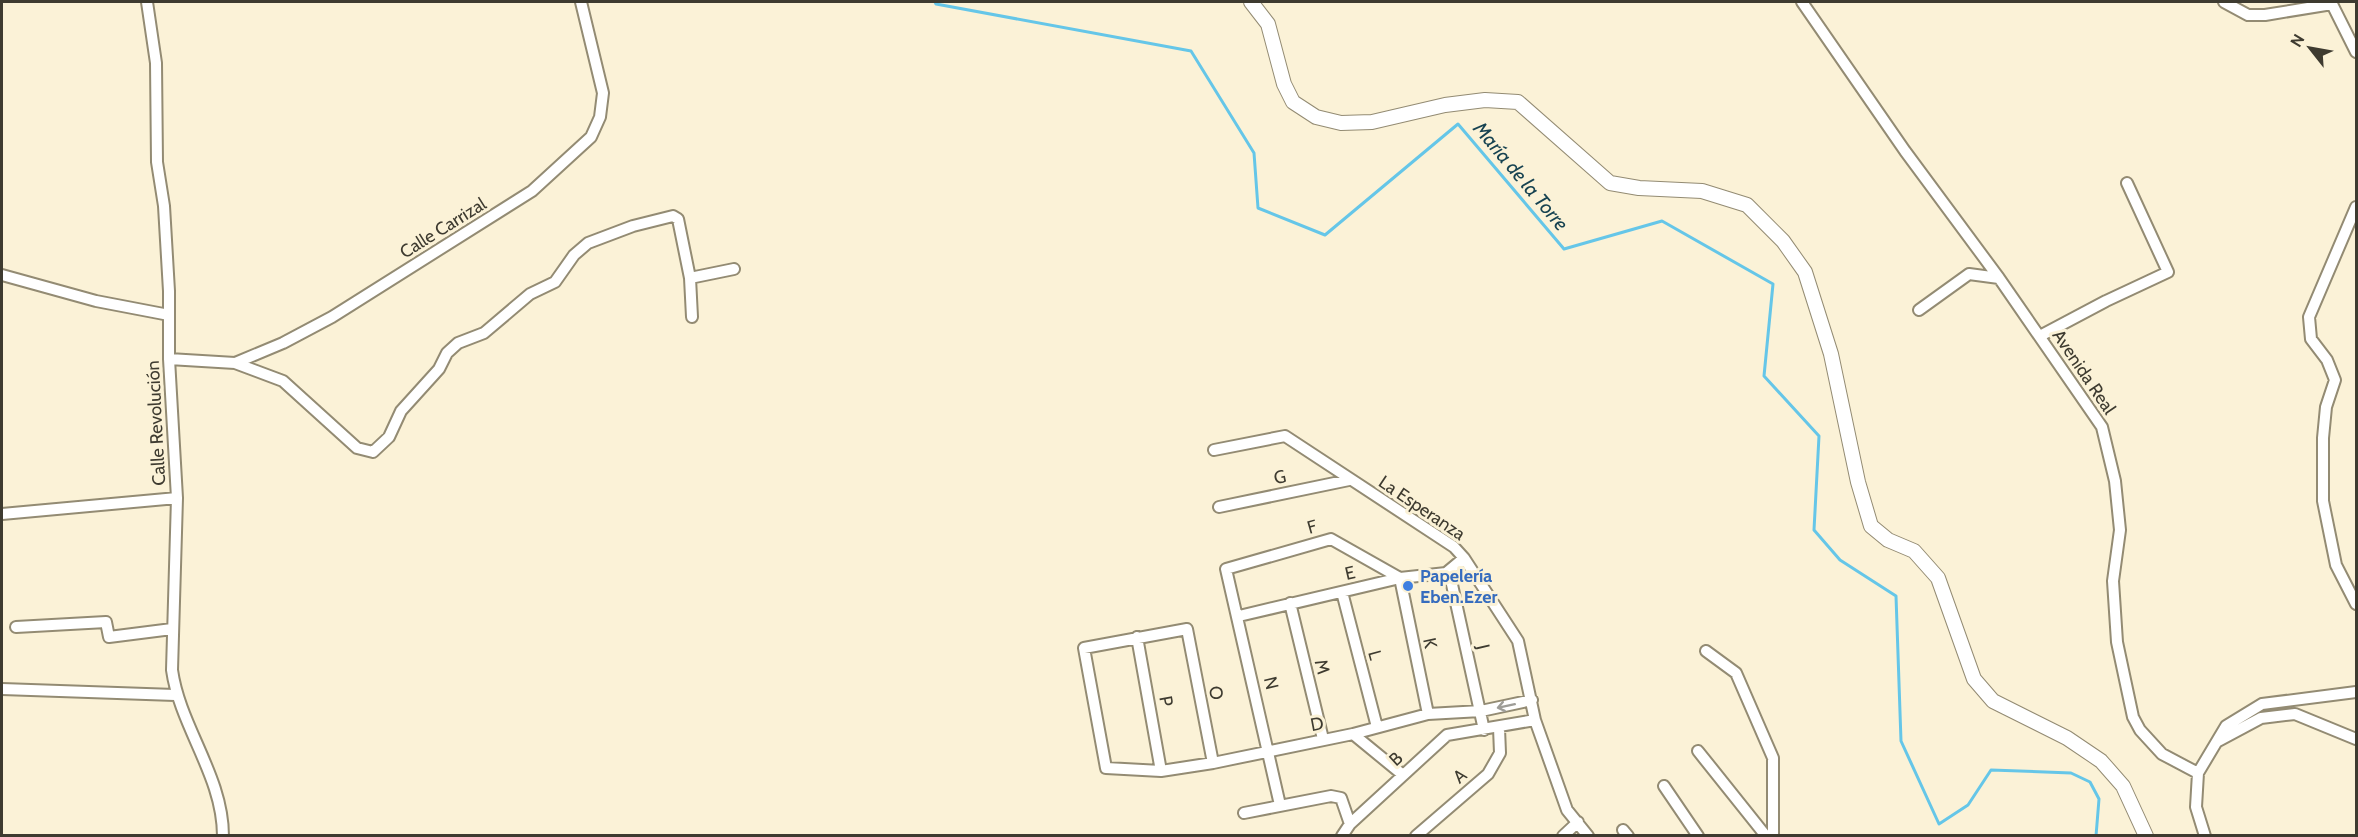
<svg xmlns="http://www.w3.org/2000/svg" width="2358" height="837" viewBox="0 0 2358 837" font-family="Cabin,sans-serif">
<style>
.lines{fill:none;stroke-linecap:round;stroke-linejoin:round}
.stream{stroke:#65c6e8;stroke-width:3}
.minor-casing{stroke:#938b73;stroke-width:14}
.major-casing{stroke:#938b73;stroke-width:16}
.minor{stroke:#fff;stroke-width:10}
.major{stroke:#fff;stroke-width:14}
.oneway{stroke:#9e9d98}
.shop-dot{fill:#3f7fe0;stroke:#fbf2d7;stroke-width:2}
.labels{text-anchor:middle;dominant-baseline:central;stroke-width:6;stroke-linejoin:round;paint-order:stroke}
.street-label{font-size:18px;fill:#3e3b30;stroke:#fbf2d7}
.shop-label{font-size:18px;font-weight:bold;fill:#366cbe;stroke:#fbf2d7;text-anchor:start}
.water-label{font-size:20px;font-style:italic;fill:#174351;stroke:#fbf2d7}
</style>
<rect width="100%" height="100%" fill="#fbf2d7"/>
<g class="lines">
<path class="stream" d="M935 2 936 4 1191 51 1254 153 1258 208 1325 235 1458 124 1564 249 1662 221 1773 284 1764 376 1819 436 1814 530 1840 560 1896 596 1901 741 1939 824 1968 805 1991 770 2071 773 2090 782 2099 799 2096 836"/>
<g class="minor-casing">
<path id="minor" d="M147 2 156 63 157 162 164 206 169 291V359L177 498 172 670C180 727 223 776 223 836
M1802 2 1905 151 1999 278 2102 427 2115 481 2120 530 2113 581 2117 642 2133 717 2140 730 2162 754 2198 773
M2224 2 2248 15H2265L2332 4
M2331 2 2356 52
M2356 207 2309 317 2311 339 2327 360 2335 380 2326 407 2323 438V501L2336 565 2356 604
M2 275 96 301 169 315
M690 278 734 269
M1919 310 1969 274 1999 278
M2040 336 2106 301 2168 272 2127 183
M169 359 235 363 283 343 332 317 532 191 591 137 600 117 603 93 581 2
M235 363 283 381 357 448 373 452 389 437 401 411 439 369 447 353 458 343 484 333 530 294 555 282 574 255 588 243 633 226 673 216 678 219 690 278 692 317
M1214 450 1285 436 1454 547 1464 558 1518 641 1535 720 1567 810 1588 836
M1219 507 1349 480
M2 514 177 498
M1446 573 1451 580 1484 730
M1342 592 1377 727
M1290 603 1323 739
M1239 616 1400 578 1446 573 1464 558
M16 627 106 622 109 637 172 629
M1137 637 1161 771
M1706 651 1736 673 1773 758V836
M2 689 175 695
M1353 734 1403 775
M2218 741 2261 718 2295 714 2356 739
M1698 751 1766 836
M1213 763 1187 629 1084 648 1106 768 1161 771 1213 763 1353 734 1428 714 1481 711 1532 700
M1664 786 1698 836
M1280 805 1226 569 1331 539 1400 578 1428 714
M1244 813 1331 796 1341 798 1350 824
M1623 830 1628 836
M1342 836 1350 824 1447 735 1535 720
M1416 836 1488 774 1500 753 1499 728
M1563 836 1578 822
M2205 836 2196 807 2198 773 2226 726 2262 704 2356 692"/>
</g>
<g class="major-casing">
<path id="major" d="M1251 2 1268 24 1284 84 1293 102 1316 117 1341 123 1372 122 1445 105 1485 100 1518 102 1610 183 1639 188 1702 191 1747 205 1783 241 1805 272 1831 354 1858 482 1871 526 1888 540 1914 551 1938 578 1974 679 1993 701 2067 738 2101 761 2123 786 2146 836"/>
</g>
<use href="#minor" class="minor"/>
<use href="#major" class="major"/>
</g>
<defs><path id="oneway-shaft" d="M-6 0H5M1.5-3L5.5 0L1.5 3" fill="none" stroke-width="1.6" stroke-linecap="round" stroke-linejoin="round" transform="scale(1.5)"/></defs>
<use class="oneway" href="#oneway-shaft" transform="translate(1506 706) rotate(168)"/>
<circle class="shop-dot" cx="1408" cy="586" r="6"/>
<g class="labels">
<g class="street-label">
<text transform="translate(443 228) rotate(-32)">Calle Carrizal</text>
<text transform="translate(2084 372) rotate(56)">Avenida Real</text>
<text transform="translate(156 423) rotate(-93)">Calle Revolución</text>
<text transform="translate(1280 477) rotate(-12)">G</text>
<text transform="translate(1422 508) rotate(34)">La Esperanza</text>
<text transform="translate(1312 527) rotate(-16)">F</text>
<text transform="translate(1350 573) rotate(-13)">E</text>
<text transform="translate(1430 643) rotate(78)">K</text>
<text transform="translate(1483 647) rotate(77)">J</text>
<text transform="translate(1375 655) rotate(75)">L</text>
<text transform="translate(1322 667) rotate(76)">M</text>
<text transform="translate(1271 683) rotate(77)">N</text>
<text transform="translate(1216 693) rotate(79)">O</text>
<text transform="translate(1166 701) rotate(80)">P</text>
<text transform="translate(1317 724) rotate(-11)">D</text>
<text transform="translate(1396 759) rotate(-42)">B</text>
<text transform="translate(1460 776) rotate(-40)">A</text>
</g>
<g class="shop-label">
<text x="1420" y="576">Papelería<tspan x="1420" dy="21">Eben.Ezer</tspan></text>
</g>
<g class="water-label">
<text transform="translate(1521 176) rotate(50)">María de la Torre</text>
</g>
</g>
<rect width="2358" height="837" fill="none" stroke="#3e3b30" stroke-width="6"/>
<g transform="translate(2310 48) rotate(301)" stroke="#fbf2d7" stroke-width="4.5" paint-order="stroke">
<path d="M0-4.5L10 22L0 15L-10 22Z" fill="#3e3b30"/>
<text y="-9" font-size="16" font-weight="bold" text-anchor="middle" fill="#3e3b30">N</text>
</g>
</svg>
